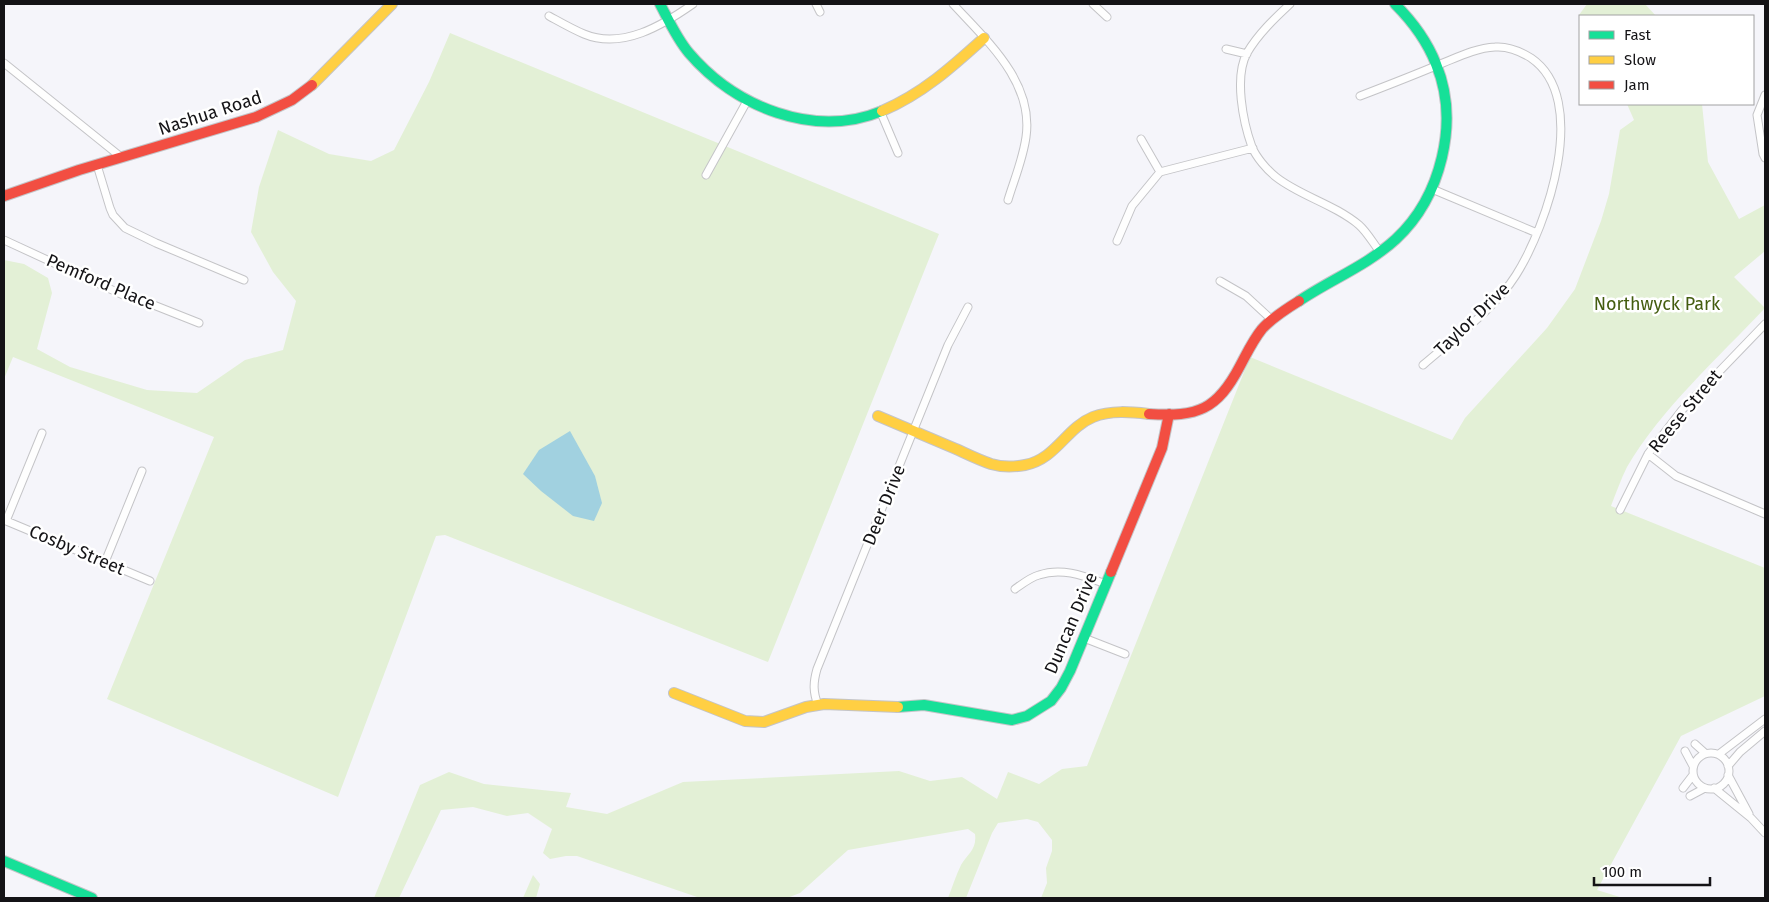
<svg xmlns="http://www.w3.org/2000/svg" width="1769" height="902" viewBox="0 0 1769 902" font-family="'Fira Sans',sans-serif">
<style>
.green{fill:#e3f0d6}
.water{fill:#a1d1e0}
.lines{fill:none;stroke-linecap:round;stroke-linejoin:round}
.street-casing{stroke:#c4c4c7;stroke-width:9}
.fast-casing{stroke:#c4c4c7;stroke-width:12}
.slow-casing{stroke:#c4c4c7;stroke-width:12}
.jam-casing{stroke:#c4c4c7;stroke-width:12}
.street{stroke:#fefefe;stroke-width:7}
.fast{stroke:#16e098;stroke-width:10}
.slow{stroke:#ffcf43;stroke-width:10}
.jam{stroke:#f24e42;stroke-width:10}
.labels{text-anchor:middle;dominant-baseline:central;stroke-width:5;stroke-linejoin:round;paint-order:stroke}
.street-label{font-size:18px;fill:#141316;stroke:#fff}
.park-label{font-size:18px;fill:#445d10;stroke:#fff}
</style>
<rect width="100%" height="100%" fill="#f5f5fa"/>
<path class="green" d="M1587 4H1645L1656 16 1580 17 1579 15Z
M450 33 939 234 768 662 445 535 436 536 338 797 107 699 214 437 13 357 4 379V260L24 264 48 278 52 293 37 349 70 367 147 390 197 393 245 360 283 350 296 301 273 272 251 232 259 187 278 130 329 154 371 161 394 150 429 82Z
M1627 104H1702L1708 162 1739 219 1765 205V251L1734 277 1765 308C1719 357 1661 409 1627 467 1621 479 1616 493 1611 506L1765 568V696L1681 736 1597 890 1623 898H1041L1047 883 1046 868 1052 851V840L1038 822 1027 819 998 823 992 833 966 898H948C952 888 956 875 961 865 968 853 977 850 975 834L968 829 848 850 800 893 787 898H700L577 856H566L550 859 543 853 552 829 528 813 507 816 473 807 441 810 399 898H374L420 785 449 772 484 784 571 793 566 807 607 814 683 782 899 771 930 781 962 777 997 799 1008 772 1039 784 1062 769 1087 766 1250 357 1452 440 1465 418 1547 328 1575 289 1601 221 1609 194 1620 130 1634 120Z
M533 875 540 884 536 898H523Z"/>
<path class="water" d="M570 431 595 476 602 503 594 521 573 516 541 491 523 474 539 450Z"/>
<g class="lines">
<g class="street-casing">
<path id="street" d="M816 4 820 12
M953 4C987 41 1034 82 1026 137 1023 159 1014 180 1008 200
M1093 4 1107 17
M1290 4C1275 18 1258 34 1247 53 1234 77 1243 122 1252 147 1256 157 1267 170 1276 177 1300 196 1334 204 1359 225 1367 232 1373 243 1380 252
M549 16C560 22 572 29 584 34 622 50 663 25 693 4
M1226 49 1247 54
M4 63 121 157
M1765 95 1757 115 1763 154 1765 158
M1360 96C1386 86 1412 76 1438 65 1456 58 1475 48 1495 47 1508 46 1520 51 1531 58 1591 99 1547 226 1516 275 1494 310 1454 338 1423 365
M881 113 898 153
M1141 139 1160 172
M97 165 110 208 113 215 125 228 156 243 244 280
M706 175 747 101
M1432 189 1537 233
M4 240 123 295 146 302 199 323
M1117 241 1132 206 1160 172 1253 148
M1220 281 1246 296 1272 320
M1648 454 1676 476 1765 514
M1620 510 1648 454 1682 410 1765 324
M4 520 150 581
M6 521 42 433
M105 562 142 471
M1015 589C1022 584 1031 577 1039 575 1062 567 1084 576 1106 584
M1084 638 1125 654
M818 705C813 692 813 683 817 669L948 345 968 307
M1695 744 1705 753
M1685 751 1693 766
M1693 771a18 18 0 1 1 36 0a18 18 0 1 1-36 0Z
M1719 754 1765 719
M1728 766 1740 752 1765 731
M1728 775 1749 814
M1683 788 1693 775
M1714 788 1751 818 1765 833
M1690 796 1705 788"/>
</g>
<g class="fast-casing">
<path id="fast" d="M660 4C669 21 677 39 689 53 735 107 814 139 882 111
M1299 301C1330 280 1368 265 1396 239 1441 197 1460 122 1436 64 1427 41 1412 21 1395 4
M898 707 924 705 1012 720 1027 716 1051 701 1061 688 1070 671 1111 572
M4 861 92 898"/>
</g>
<g class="slow-casing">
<path id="slow" d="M312 85 392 4
M882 111C922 94 952 67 984 38
M878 416C904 427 930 438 956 449 967 454 979 460 991 464 1001 467 1014 467 1025 465 1056 459 1066 428 1093 417 1111 410 1131 412 1149 414
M674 693 745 721 764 722 806 707 824 704 898 707"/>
</g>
<g class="jam-casing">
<path id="jam" d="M4 196 79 170 256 117 292 100 312 85
M1149 414C1198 417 1217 410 1240 366 1247 353 1253 340 1262 329 1272 318 1286 309 1299 301
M1111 572 1162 448 1169 414"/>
</g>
<use href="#street" class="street"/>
<use href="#fast" class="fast"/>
<use href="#slow" class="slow"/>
<use href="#jam" class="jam"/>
</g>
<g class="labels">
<g class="street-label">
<text transform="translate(210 113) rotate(-18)">Nashua Road</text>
<text transform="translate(101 282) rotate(23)">Pemford Place</text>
<text transform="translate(1472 319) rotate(-44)">Taylor Drive</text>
<text transform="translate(1685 411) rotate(-50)">Reese Street</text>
<text transform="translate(884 505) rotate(-68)">Deer Drive</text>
<text transform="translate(77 550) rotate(23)">Cosby Street</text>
<text transform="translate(1071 623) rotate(-67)">Duncan Drive</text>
</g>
<g class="park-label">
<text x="1657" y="304">Northwyck Park</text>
</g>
</g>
<rect width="1769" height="902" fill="none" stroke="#141316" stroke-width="10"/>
<rect x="1579" y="15" width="175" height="90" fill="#ffffff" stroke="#a1a1a2"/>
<rect x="1589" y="31" width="25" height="8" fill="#16e098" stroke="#a1a1a2"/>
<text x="1624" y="40" font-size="15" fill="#141316">Fast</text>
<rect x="1589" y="56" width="25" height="8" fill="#ffcf43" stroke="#a1a1a2"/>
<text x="1624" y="65" font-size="15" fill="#141316">Slow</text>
<rect x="1589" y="81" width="25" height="8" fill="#f24e42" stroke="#a1a1a2"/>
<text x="1624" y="90" font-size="15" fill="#141316">Jam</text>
<path d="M1594 877v8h116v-8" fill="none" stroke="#141316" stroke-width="2.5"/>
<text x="1602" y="877" font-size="15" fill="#141316" stroke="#ffffff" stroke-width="4" paint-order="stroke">100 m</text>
</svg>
